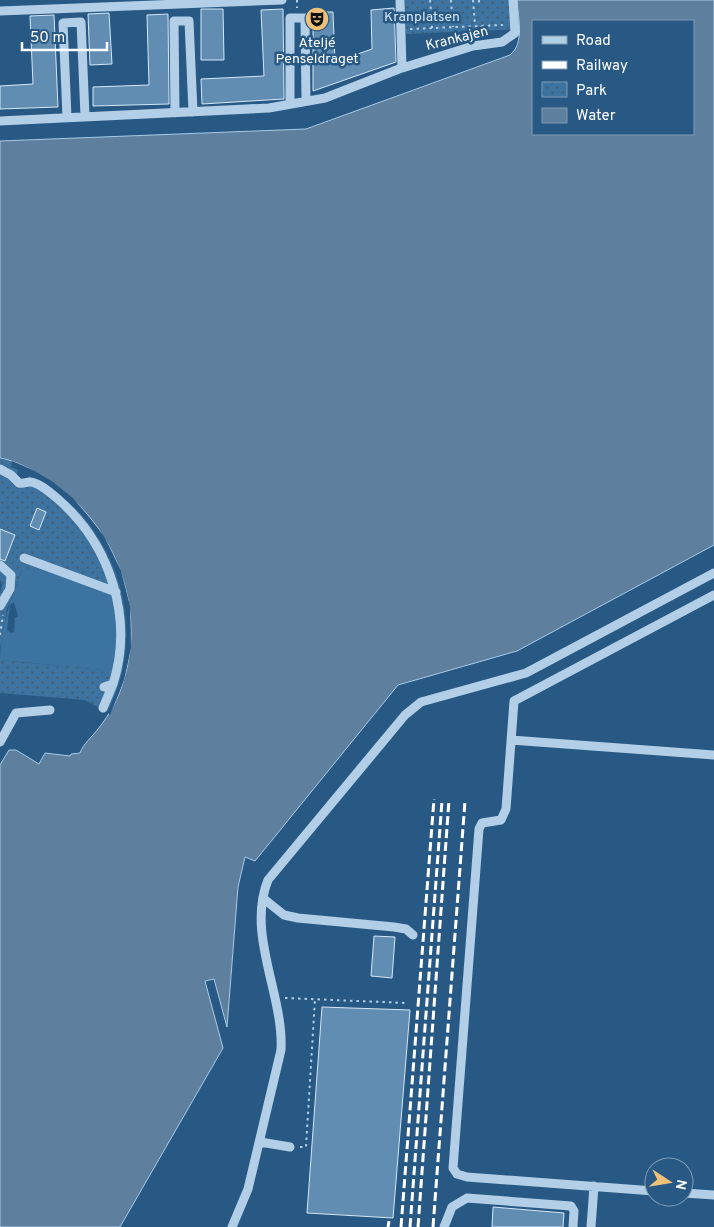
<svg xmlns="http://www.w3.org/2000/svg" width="714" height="1227" viewBox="0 0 714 1227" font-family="Overpass,sans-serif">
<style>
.grass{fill:#3d73a0;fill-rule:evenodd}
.park{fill:url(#park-dots)}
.water{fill:#5e7f9d;stroke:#a7cbe7;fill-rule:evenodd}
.pier{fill:#285984}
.building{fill:#618db3;stroke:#d5e7f6}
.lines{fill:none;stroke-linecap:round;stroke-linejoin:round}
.path{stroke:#b2cfe7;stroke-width:2;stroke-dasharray:2.5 4;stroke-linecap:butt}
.minor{stroke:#b2cfe7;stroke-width:9}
.rail{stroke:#fff;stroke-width:3;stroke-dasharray:9 4;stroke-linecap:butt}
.labels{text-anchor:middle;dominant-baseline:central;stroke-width:5;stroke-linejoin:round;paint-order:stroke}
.park-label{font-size:14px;fill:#d5e7f6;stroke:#285984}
.street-label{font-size:14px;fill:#fff;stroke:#285984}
.poi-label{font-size:14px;fill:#fff;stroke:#285984}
</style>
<defs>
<pattern id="park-dots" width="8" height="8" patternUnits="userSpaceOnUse" patternTransform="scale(1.25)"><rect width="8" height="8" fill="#3d73a0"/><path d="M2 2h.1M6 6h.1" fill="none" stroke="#465c6e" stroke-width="1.8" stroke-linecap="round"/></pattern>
</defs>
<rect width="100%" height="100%" fill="#285984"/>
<path class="grass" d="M33 564 109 593C121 605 120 658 112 673 110 676 106 678 102 680L103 670 0 660C0 628 11 599 22 570ZM14 602 18 616 15 618 14 632 11 633 7 630 10 605Z"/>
<path class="park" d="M405 0H517L519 29 406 34Z
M0 459 12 462 11 467 18 470 17 475 20 479 26 480 29 476C115 516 152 629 107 712L85 700 0 693V660L104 670 102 679H104C108 677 111 675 113 671 119 656 120 604 109 593L34 565 30 573 22 570 7 609 0 648V594L2 585 0 579Z"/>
<path class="water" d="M517 0H714V545L517 651 398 685 255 861 245 857 238 887 227 1027 214 979 205 981 223 1048 120 1227H0V765L9 750H16L39 764 45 753 70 756 71 754 80 753C83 744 92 737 98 729 110 714 119 698 124 679 147 604 112 519 45 478 31 469 16 461 0 458V141L306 129 510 55C525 43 518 18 517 0ZM533 21H693V134H533Z"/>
<path class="pier" d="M12 461 35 471 53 482 73 498 104 536 121 571 130 606 131 648 124 680 110 715 108 713 122 679 128 648 127 606 119 572 102 537 71 500 26 468 12 463Z"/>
<path class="building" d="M394 8 396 62 313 91V12H333L335 62 372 49 371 10Z
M201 9H223L224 60H201Z
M283 9 284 99 202 104 201 79 264 76 261 10Z
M109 13 112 64 90 65 88 14Z
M168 14 169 104 93 106V87L149 85 147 15Z
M54 15 58 107 0 109V86L33 84 30 16Z
M37 508 46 512 39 530 30 526Z
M0 529 15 535 5 561 0 559Z
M374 936 395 937 392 978 371 976Z
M322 1007 410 1010 393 1218 307 1213Z
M493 1207 564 1213 563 1227H492Z"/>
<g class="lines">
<path class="path" d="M297 0V8
M430 0 432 28
M451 0 453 27
M473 0 475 26
M479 0V3
M481 26 482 36
M410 29 503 25
M0 635 3 615
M285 998 407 1003
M300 1147H306L315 999"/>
<path class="minor" d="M400 0 402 68
M0 11 282 0
M290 104V18H305L306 101
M175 113 174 21H189L193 112
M67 117 63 23 81 22 85 116
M0 121 269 108 325 98 399 69 473 46 502 42 515 33 513 0
M0 469 11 475 19 483C24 484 26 482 30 482 39 482 53 495 59 500 110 545 134 618 113 684L104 687
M24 558 116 592
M0 565 11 575 10 589 0 606
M103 708 113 684
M511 740 714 755
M0 742 16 713 50 710
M264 899 284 915 298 918 394 927 406 929 413 935
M260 1142 290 1147
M654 1191 467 1177 457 1174 453 1168 479 829 482 823 501 820 506 809 514 701 714 595
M684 1193 714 1195
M232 1227 248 1189 281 1050C284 995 246 934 268 880L405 715 421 702 526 673 714 573
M444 1227 452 1207 467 1198 571 1206 574 1211 573 1227
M591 1227 594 1186"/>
<path class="rail" d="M388 1227 389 1221
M401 1227 434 799
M410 1227 442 801
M418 1227 449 800
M433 1227 465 801"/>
</g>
<defs>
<g id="theatre-disc" transform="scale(1.25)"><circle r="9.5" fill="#efc178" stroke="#285984"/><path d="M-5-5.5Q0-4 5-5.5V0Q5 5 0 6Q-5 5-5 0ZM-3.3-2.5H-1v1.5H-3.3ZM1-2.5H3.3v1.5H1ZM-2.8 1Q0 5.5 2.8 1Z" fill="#111"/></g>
</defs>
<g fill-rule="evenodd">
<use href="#theatre-disc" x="317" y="19"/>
</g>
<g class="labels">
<g class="park-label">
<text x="422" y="17">Kranplatsen</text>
</g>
<g class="street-label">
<text transform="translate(457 39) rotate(-14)">Krankajen</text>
</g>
<g class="poi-label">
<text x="317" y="43">Ateljé<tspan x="317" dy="16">Penseldraget</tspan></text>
</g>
</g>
<rect x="532" y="20" width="162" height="115" fill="#285984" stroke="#7e9bb5"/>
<rect x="542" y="36" width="25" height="8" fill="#b2cfe7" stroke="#7e9bb5"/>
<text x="576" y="45" font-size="15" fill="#ffffff">Road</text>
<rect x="542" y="61" width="25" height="8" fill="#ffffff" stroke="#7e9bb5"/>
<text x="576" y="70" font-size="15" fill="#ffffff">Railway</text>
<rect x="542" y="82" width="25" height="15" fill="url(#park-dots)" stroke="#7e9bb5"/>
<text x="576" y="95" font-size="15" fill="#ffffff">Park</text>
<rect x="542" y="108" width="25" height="15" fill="#5e7f9d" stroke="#7e9bb5"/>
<text x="576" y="120" font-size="15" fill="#ffffff">Water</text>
<g transform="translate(669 1182) rotate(102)"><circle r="24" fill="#285984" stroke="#7e9bb5"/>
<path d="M0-4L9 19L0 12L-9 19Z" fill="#efc178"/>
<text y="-8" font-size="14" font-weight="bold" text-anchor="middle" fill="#ffffff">N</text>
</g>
<path d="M22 42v8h85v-8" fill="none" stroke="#ffffff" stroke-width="2.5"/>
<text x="30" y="42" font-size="15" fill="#ffffff" stroke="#285984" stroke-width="4" paint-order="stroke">50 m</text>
</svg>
